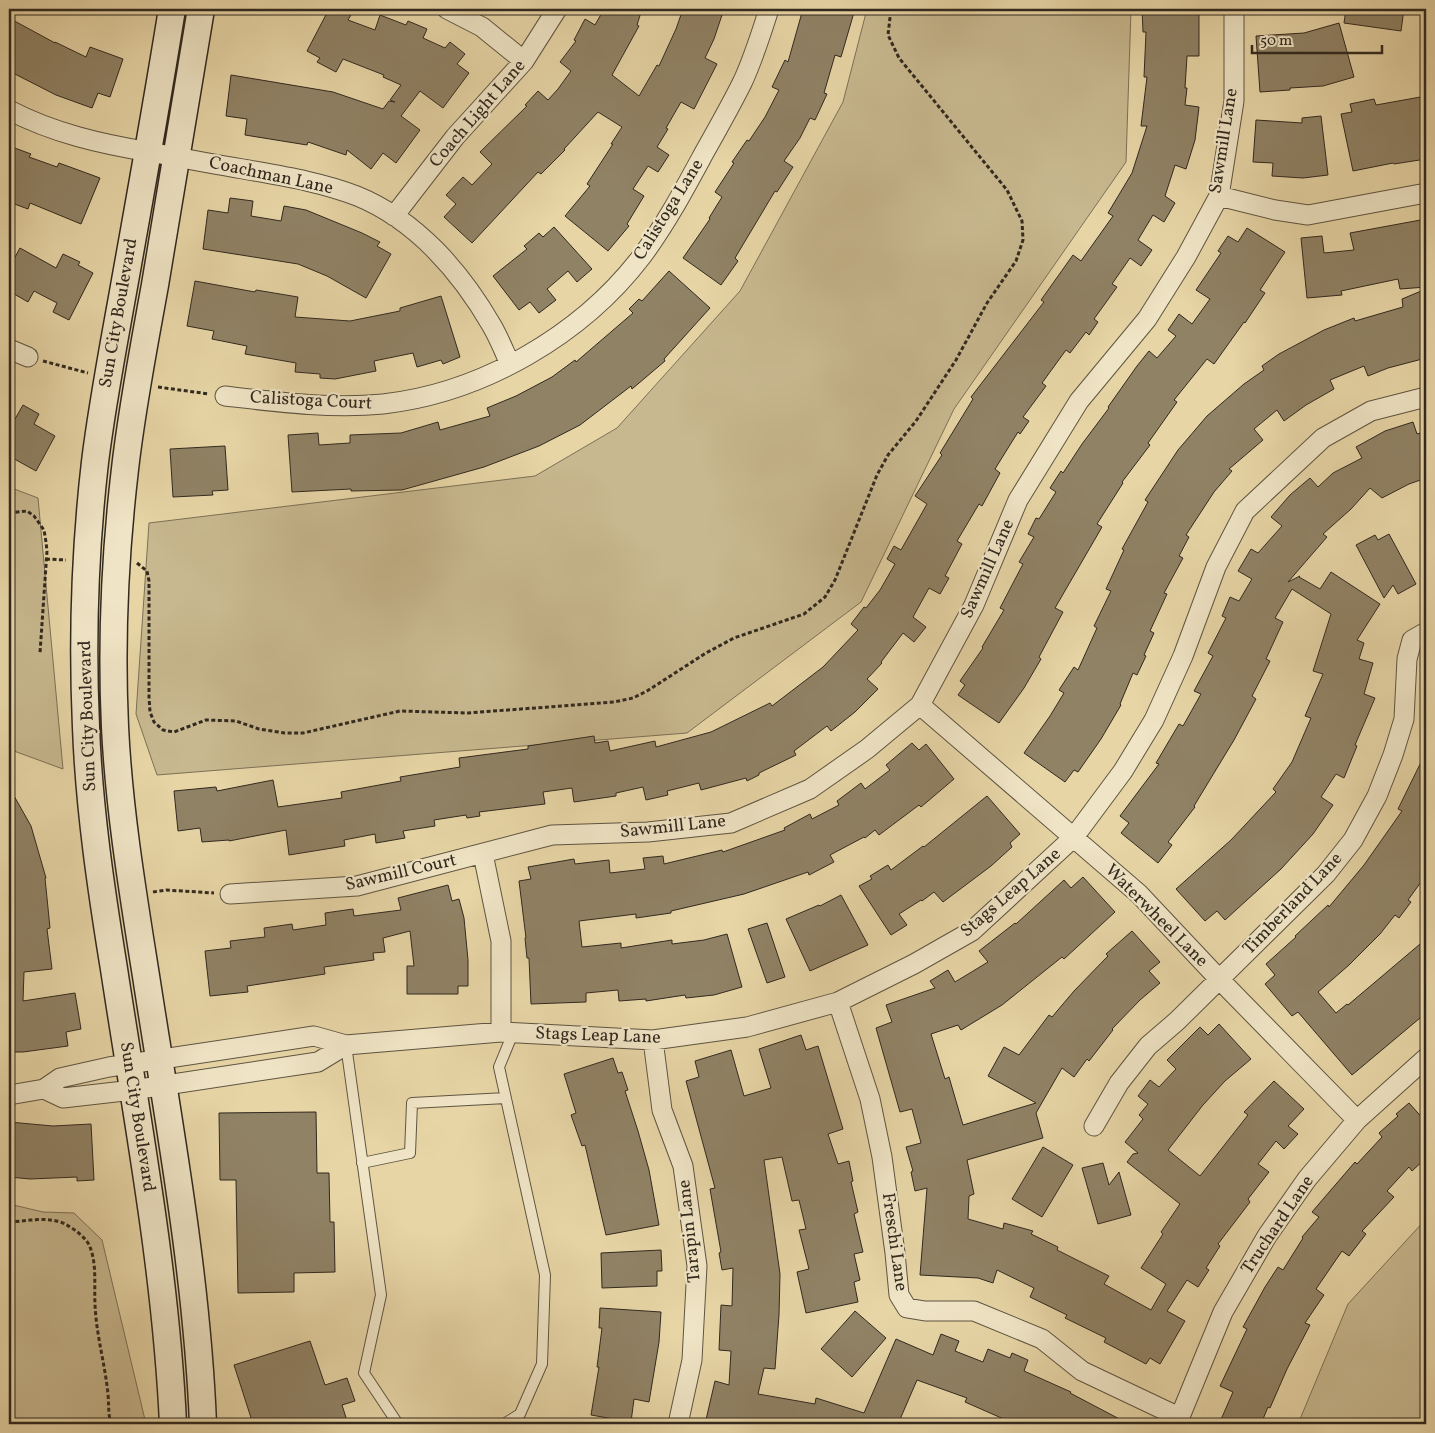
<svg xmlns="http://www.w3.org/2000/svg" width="1435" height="1433" viewBox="0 0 1435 1433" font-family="Vollkorn,serif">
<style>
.green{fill:#c8b88f;stroke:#7c7057}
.building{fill:#908265;stroke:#31291f}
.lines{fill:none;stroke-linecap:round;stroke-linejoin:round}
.lane-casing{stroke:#5e5441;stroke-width:12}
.street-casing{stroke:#5e5441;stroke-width:21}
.secondary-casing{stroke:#31291f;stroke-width:29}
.path{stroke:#31291f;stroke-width:3;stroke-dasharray:4 2.5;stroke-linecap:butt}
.lane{stroke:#efe4c5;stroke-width:10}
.street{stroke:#efe4c5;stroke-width:19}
.secondary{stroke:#efe4c5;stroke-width:26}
.labels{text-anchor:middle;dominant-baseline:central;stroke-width:4.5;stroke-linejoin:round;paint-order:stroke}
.street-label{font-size:18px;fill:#31291f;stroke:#efe4c5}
</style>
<rect width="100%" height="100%" fill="#e7d5a6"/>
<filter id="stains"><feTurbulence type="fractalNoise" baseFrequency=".004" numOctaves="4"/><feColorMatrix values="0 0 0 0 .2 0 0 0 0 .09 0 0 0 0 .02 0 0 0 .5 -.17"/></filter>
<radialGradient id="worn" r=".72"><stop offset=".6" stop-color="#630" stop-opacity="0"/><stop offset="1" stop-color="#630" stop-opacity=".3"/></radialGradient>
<path class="green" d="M867 9H1131L1126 162 954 409 861 602 687 733 157 775 136 714 149 523 535 476 617 428 740 291 843 102Z
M9 487 38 498 63 769 14 751 9 746Z
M9 1204 43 1212 74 1213 102 1240 146 1424H9Z
M1426 1219V1424H1298L1348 1304Z"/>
<path class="building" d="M329 9H344L352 13 348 20 375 30 380 15 406 25 408 21 427 29 423 38 445 48 450 42 465 54 457 64 469 73 443 108 420 91 401 116 420 130 396 163 383 153 371 169 347 150 346 155 308 142 307 145 245 135 247 119 226 116 231 75 333 92 383 109 389 101 395 102 390 100 401 85 383 77 384 75 343 59 336 72 317 62 320 58 307 51Z
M604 9H642L637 25 639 26 612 75 639 96 657 65 659 66 676 29 683 9H724L714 39 705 58 717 64 694 109 681 102 666 128 668 129 657 147 669 155 658 172 648 166 633 189 644 196 627 224 629 226 608 251 565 216 590 186 587 184 613 144H611L622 127 598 112 564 149 565 150 541 174 538 172 472 243 444 217 456 204 446 195 463 177 472 185 492 164 480 152 527 106 525 105 538 91 548 100 558 89 571 71 560 62 576 41 574 40 585 19 595 25Z
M803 9H855L841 57 835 55 824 93 827 94 815 120 810 118 800 138 784 161 793 167 777 192 775 191 735 258 738 261 721 285 683 258 710 219 709 218 722 197 715 192 734 163 732 162 747 140 749 141 765 117 779 90 772 87 785 60 788 62Z
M1142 9H1199V56H1187L1185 88H1187L1185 105 1199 107 1195 140 1186 169 1175 165 1165 196 1175 203 1164 222 1153 215 1138 240 1152 250 1141 266 1130 258 1112 284 1117 287 1094 319 1098 322 1089 335 1086 332 1070 353 1066 350 1042 383 1046 386 1023 417 1029 421 1020 434 1018 432 995 469 1000 473 982 506 979 504 957 541 962 544 945 576 949 578 940 594 929 588 913 617 926 627 914 642 903 633 881 662 882 663 867 679 878 689 855 712 831 731 827 726 794 751 796 755 759 773V775L747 781 746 778 701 790 699 783 667 791 668 795 646 800 643 787 616 793V796L574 802 572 788 543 792 545 804 479 812 480 816 467 818 466 815 434 820 435 826 403 831 405 838 376 843 375 834 344 840 345 846 289 855 286 830 229 841V840L202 842 200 828 178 831 174 791 216 787 217 791 273 780 278 807 342 798 341 792 401 781 400 777 460 767 459 758 528 749V746L594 736 595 743 608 741 610 751 655 741 656 747 711 732 770 703 772 706 823 667 858 630 851 624 864 607 866 608 880 590 895 564 887 559 894 546 901 550 927 504 915 496 942 455 940 453 973 399 971 397 1044 302 1041 300 1073 255 1081 261 1113 216 1108 213 1132 173 1147 126H1141L1147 77H1144L1146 32H1143Z
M1346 9H1404L1401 31 1344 23Z
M9 18 55 43V42L86 57 90 47 123 59 110 97 98 93 92 108 56 95 9 71Z
M1339 23 1354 77 1323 86 1290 88V90L1260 92 1256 36 1304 33Z
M1426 96V159L1394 164 1393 163 1353 171 1341 114 1352 112 1350 104 1374 99 1376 105Z
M1321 116 1328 175 1303 178 1272 176 1273 163 1253 162 1256 120 1302 123V118Z
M12 147 31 154 29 157 57 167 59 163 100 178 81 224 30 203 28 209 9 202V156Z
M230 198 253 201 251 216 281 221 284 206 306 210 362 233 380 242 377 246 391 254 366 298 327 276 298 264 203 249 208 210 228 213Z
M1426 219V287L1400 289 1398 279 1341 291 1342 295 1307 298 1301 238 1322 236 1324 253 1354 250 1350 233Z
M554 227 592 269 577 282 568 271 547 289 556 300 539 313 530 302 519 310 493 276 527 249 524 246 539 233 543 237Z
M1247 228 1285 252 1260 290 1265 293 1245 323 1244 322 1214 364 1207 359 1174 400 1177 402 1148 443 1150 445 1122 482 1123 483 1097 524 1102 527 1055 608 1063 612 1039 657 1041 659 1024 688 999 723 958 695 965 685 960 681 983 648 982 647 1004 610 1000 608 1023 564 1019 562 1034 537 1028 534 1036 518 1039 519 1056 492 1050 488 1061 471 1063 473 1082 444 1109 408 1108 407 1137 366 1149 351 1157 358 1176 336 1168 330 1179 314 1192 324 1210 299 1196 290 1221 253 1218 251 1228 236 1238 242Z
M20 248 56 268 63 254 80 262 78 265 93 273 69 320 53 312 57 303 34 291 28 302 9 291V268Z
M669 271 710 308 664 359 665 361 632 389 631 386 580 425 539 446 484 467 402 490 351 491V489L292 492 288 435 318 433 319 445 350 443V435L401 433 438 422 440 430 490 416 487 408 516 396 552 377 575 360 576 362 633 313 629 309 639 299 642 301Z
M195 281 255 292 256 290 298 297 295 317 350 321 400 311V308L441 296 460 357 443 364 441 360 417 367 413 353 374 361 376 371 335 379 320 378V374L295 372 296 363 245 354 247 346 212 339 214 331 187 326Z
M1426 289V358L1388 368 1368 376 1364 366 1330 380 1334 389 1306 405 1284 421 1277 410 1254 429 1263 440 1229 469 1232 471 1214 492 1186 535 1189 537 1179 556 1183 558 1164 593 1167 594 1150 631 1154 633 1144 655 1146 656 1137 675 1133 673 1120 704 1121 705 1101 739 1078 772 1074 770 1065 782 1024 753 1050 716 1064 693 1059 690 1074 667 1078 670 1097 628 1094 626 1111 591 1106 589 1124 550 1122 549 1148 502 1145 500 1178 450 1207 416 1244 384 1264 370 1262 366 1279 354 1324 330 1354 318 1355 321 1403 307 1402 299Z
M23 405 39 414 34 424 55 436 36 471 9 456V415L15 419Z
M1413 422 1417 434 1426 431V478L1409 484 1382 498 1370 488 1351 509 1323 534 1327 537 1288 582 1300 576 1299 577 1320 589 1331 572 1380 604 1357 640 1364 643 1359 659 1373 663 1364 694 1375 698 1355 745 1357 746 1344 778 1336 774 1321 797 1333 805 1313 834 1281 869 1225 920 1217 911 1205 921 1176 889 1231 840 1276 792 1273 789 1292 762 1311 718 1305 716 1323 674 1313 671 1331 614 1292 589 1275 618 1283 622 1266 659 1270 661 1252 696 1256 699 1234 740 1194 806 1195 807 1168 842 1172 845 1158 863 1121 833 1129 823 1120 816 1159 764 1156 763 1179 724 1183 726 1201 694 1194 691 1213 656 1208 653 1226 618 1222 616 1230 597 1239 601 1252 579 1238 571 1251 549 1258 553 1282 526 1271 517 1290 495 1310 478 1318 487 1333 473 1362 458 1356 447 1385 431Z
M225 446 228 490 212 491 213 495 173 497 170 449Z
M1389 534 1416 584 1398 594 1393 585 1384 598 1356 545 1375 535 1378 540Z
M912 743 919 750 926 744 954 779 921 807 919 805 879 835 875 830 865 838 864 837 830 855 834 862 809 875 808 872 744 894 671 911V913L636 918V914L579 921 582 947 621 943V948L672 940V944L704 940 727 934 742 987 714 995 686 998 685 995 646 1001V999L619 1001 618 990 586 993V1002L531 1004 529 958H527L525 938H526L519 881 531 879 528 867 574 859 575 864 609 860 610 873 645 869 643 858 663 856 664 864 722 850 723 852 785 830 784 828 810 814 812 819 839 805 837 801 861 783 865 789 890 770 886 765Z
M1426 752V875L1408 900 1411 902 1399 918 1395 915 1380 934 1349 965 1318 992 1336 1013 1347 1004 1348 1005 1426 939V1013L1352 1075 1298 1012 1292 1016 1265 984 1275 975 1266 964 1296 937 1295 936 1328 905 1329 907 1364 865 1402 811 1398 809Z
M9 787 31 826 46 878H45L50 928 47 929 52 969 24 972 23 1001 75 993 81 1029 66 1032 68 1046 23 1052H9Z
M987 796 1020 834 1010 843 1012 847 991 866 943 902 934 892 922 901 921 900 899 914 907 925 891 935 859 886 872 879 870 876 888 865 891 870 923 846 924 847Z
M1083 877 1115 912 1064 959 1062 957 1002 1005 961 1030 958 1025 931 1034 945 1079 949 1077 963 1125 1036 1103 988 1076 1004 1047 1019 1055 1049 1015 1052 1017 1074 991 1108 956 1106 954 1132 931 1160 962 1149 971 1160 983 1140 1000 1112 1029 1113 1030 1089 1061 1087 1059 1074 1077 1062 1068 1036 1113 1043 1138 967 1160 974 1194 969 1196 968 1219 1003 1229 1004 1223 1033 1231 1031 1234 1058 1247 1057 1250 1109 1276 1104 1284 1151 1310 1166 1284 1141 1268 1163 1234 1161 1232 1180 1204 1127 1162 1133 1154 1138 1153 1125 1142 1143 1119 1139 1115 1148 1104 1138 1096 1150 1080 1159 1087 1176 1069 1167 1060 1200 1027 1208 1035 1219 1024 1251 1059 1225 1081 1203 1105 1168 1150 1200 1176 1248 1115 1244 1112 1274 1081 1304 1109 1288 1126 1298 1134 1284 1149 1276 1141 1258 1164 1269 1172 1248 1199 1250 1202 1218 1244 1220 1246 1206 1268 1209 1270 1198 1287 1187 1280 1167 1311 1185 1321 1160 1364 1150 1358 1146 1364 1104 1342 1106 1338 1065 1318 1067 1315 1030 1297 1034 1288 997 1270 993 1283 978 1278 920 1275 927 1188 915 1191 911 1172 913 1171 906 1147 921 1143 912 1109 900 1112 876 1028 892 1022 886 1005 935 988 930 981 948 970 955 982 988 962 979 951 1015 923 1016 924 1064 880 1071 888Z
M448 885 452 901 459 899 464 918 468 960V986H458V994H407V966H414L410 931 383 938 385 952 373 953 374 960 324 967 325 974 247 986 248 992 210 996 205 951 231 948 230 941 265 937 264 928 292 924 293 930 326 925 325 913 353 909 354 916 401 910 398 898Z
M841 895 868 945 810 971 786 919 819 905 820 906Z
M767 923 785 977 767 983 748 929Z
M801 1035 806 1050 818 1046 843 1129 828 1134 838 1164 849 1161 853 1181 851 1182 858 1212 854 1214 863 1252 854 1254 860 1280 854 1282 858 1302 806 1313 797 1272 809 1269 799 1230 806 1229 799 1200 792 1201 782 1157 764 1160 780 1274 779 1315 775 1369 764 1368 758 1394 815 1404 816 1398 864 1413 896 1339 933 1355 941 1334 959 1341 955 1351 983 1362 988 1349 1010 1358 1012 1353 1028 1360 1024 1371 1071 1392 1070 1393 1129 1424H1015L965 1402 967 1398 917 1380 898 1424H705L715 1381 729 1385 731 1351 719 1350 721 1305 732 1306 733 1268 722 1270 719 1253 721 1252 710 1189 715 1188 686 1081 699 1077 695 1061 731 1050 744 1096 771 1088 759 1049Z
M613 1058 618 1073 622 1072 628 1090 625 1091 638 1131 649 1170 659 1225 606 1235 585 1145 582 1146 571 1115 576 1113 564 1074Z
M1409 1103 1426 1122V1158L1412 1171 1409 1167 1387 1191 1394 1197 1362 1231 1366 1234 1349 1256 1342 1251 1316 1289 1324 1295 1305 1323 1310 1325 1287 1369 1270 1408 1268 1407 1261 1424H1219L1233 1392 1220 1386 1247 1329 1243 1327 1265 1287 1278 1267 1283 1270 1303 1238 1302 1237 1319 1217 1312 1212 1355 1162 1357 1164 1382 1137 1379 1133 1398 1116 1396 1114Z
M316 1112 317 1173H329L330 1222H334L335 1272 294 1273V1292L238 1293 236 1180H220L219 1113Z
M9 1122 53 1126 91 1124 94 1180 77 1181V1177L30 1179 9 1177Z
M1043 1147 1073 1165 1042 1217 1012 1199Z
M1103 1163 1109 1185 1119 1172 1131 1215 1098 1224 1082 1168Z
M661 1250 662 1271H657V1286L602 1288 601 1253Z
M600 1308 661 1312 659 1342 649 1402 634 1399 631 1422 591 1415 599 1367H597L602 1328H599Z
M855 1311 886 1338 852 1377 821 1349Z
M310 1341 325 1385 347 1378 355 1401 342 1405 348 1424H253L234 1365Z"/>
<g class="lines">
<g class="lane-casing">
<path id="lane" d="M346 1045 381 1295 364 1373 398 1424
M362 1163 410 1153 412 1103 506 1098
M504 1424 520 1414 542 1364 545 1275 499 1067 513 1033"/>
</g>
<g class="street-casing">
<path id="street" d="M447 9 482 27 524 61
M9 110C53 133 101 144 150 152 181 158 212 164 243 169 282 176 321 182 357 196 416 220 461 272 492 326 499 338 504 351 510 364
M1219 196 1275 210 1308 215 1426 193
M394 216 455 137 524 61 557 9
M9 349 28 357
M225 396C277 402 331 409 383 404 482 393 582 335 642 256 666 224 685 188 704 153 717 130 730 107 742 83 753 60 761 34 769 9
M920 705 1139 894 1219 979 1357 1120
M483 854 501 941V1032
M230 894 357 886 552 835 648 832 731 823 810 789 867 749 920 705 974 605 1018 500 1079 401 1147 319 1186 257 1219 196 1234 101V9
M838 1002 870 1099 882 1157 895 1253 899 1295 907 1308 925 1311H974L1042 1339 1082 1371 1179 1417
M653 1040 662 1110 683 1166 697 1266 692 1360 678 1424
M44 1089 63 1098 133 1090 318 1062 346 1045
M9 1095 44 1089 60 1078 109 1067 314 1036 346 1045 501 1032 653 1040 747 1027 838 1002 914 964 972 931 1074 837 1123 771 1154 720 1183 656 1216 567 1245 511 1323 438 1371 411 1426 397
M1094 1126 1119 1083 1148 1046 1177 1021 1326 874 1353 840 1377 796 1393 755 1404 719 1407 659 1412 640 1426 632
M1177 1424 1223 1312 1267 1236 1307 1179 1357 1120 1426 1058"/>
</g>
<g class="secondary-casing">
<path id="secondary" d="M172 9C157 103 140 197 123 292 113 348 102 405 95 462 85 549 82 639 86 727 89 808 101 889 114 969 137 1120 166 1271 173 1424
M201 9C186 101 170 193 155 285 144 346 132 407 125 469 115 554 111 641 115 727 119 810 133 894 146 976 169 1125 197 1274 203 1424"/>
</g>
<path class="path" d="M43 361 88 373
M158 387 209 394
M9 513 27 511 34 516 44 530 46 542 47 551 40 653
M46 559 66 560
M137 563 147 571 149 581V697L150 712 154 722 163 730 174 732 206 720 236 721 259 729 285 733H303L400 711 468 713 614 702 633 698 647 691 706 653 734 638 804 614 825 597 835 580 877 475 888 455 916 421 956 360 987 303 1016 261 1023 240 1022 221 1007 190 899 58 888 35 891 9
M153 892 166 890 214 893
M9 1222C27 1221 49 1216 65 1224 74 1229 86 1237 90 1247 97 1265 94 1285 95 1304 96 1334 105 1364 108 1394 109 1405 108 1414 111 1424"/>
<use href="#lane" class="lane"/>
<use href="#street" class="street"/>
<use href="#secondary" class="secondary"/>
</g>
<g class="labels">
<g class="street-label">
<text transform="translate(478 114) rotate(-49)">Coach Light Lane</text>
<text transform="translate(1224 141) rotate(-81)">Sawmill Lane</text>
<text transform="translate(271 176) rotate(12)">Coachman Lane</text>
<text transform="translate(669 210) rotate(-58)">Calistoga Lane</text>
<text transform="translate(119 313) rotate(-80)">Sun City Boulevard</text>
<text transform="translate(311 401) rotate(3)">Calistoga Court</text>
<text transform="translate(988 569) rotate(-66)">Sawmill Lane</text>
<text transform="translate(88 716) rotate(-92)">Sun City Boulevard</text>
<text transform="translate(673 827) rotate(-6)">Sawmill Lane</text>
<text transform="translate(401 873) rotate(-13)">Sawmill Court</text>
<text transform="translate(1011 893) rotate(-41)">Stags Leap Lane</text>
<text transform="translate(1293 904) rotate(-46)">Timberland Lane</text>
<text transform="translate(1156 916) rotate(45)">Waterwheel Lane</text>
<text transform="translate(598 1036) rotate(2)">Stags Leap Lane</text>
<text transform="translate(137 1117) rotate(81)">Sun City Boulevard</text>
<text transform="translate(1278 1225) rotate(-56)">Truchard Lane</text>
<text transform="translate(690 1231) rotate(-96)">Tarapin Lane</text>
<text transform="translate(894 1242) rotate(82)">Freschi Lane</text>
</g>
</g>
<rect width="1435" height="1433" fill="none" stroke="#e7d5a6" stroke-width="30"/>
<rect x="10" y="10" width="1415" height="1413" fill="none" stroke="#31291f" stroke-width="2.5"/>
<rect x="15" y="15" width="1405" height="1403" fill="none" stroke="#31291f"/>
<path d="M1252 45v8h130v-8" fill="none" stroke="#31291f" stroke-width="2.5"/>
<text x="1260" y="45" font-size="15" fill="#31291f" stroke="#efe4c5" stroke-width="4" paint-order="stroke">50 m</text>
<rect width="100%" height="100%" filter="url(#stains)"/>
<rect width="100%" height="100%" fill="url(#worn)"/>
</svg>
